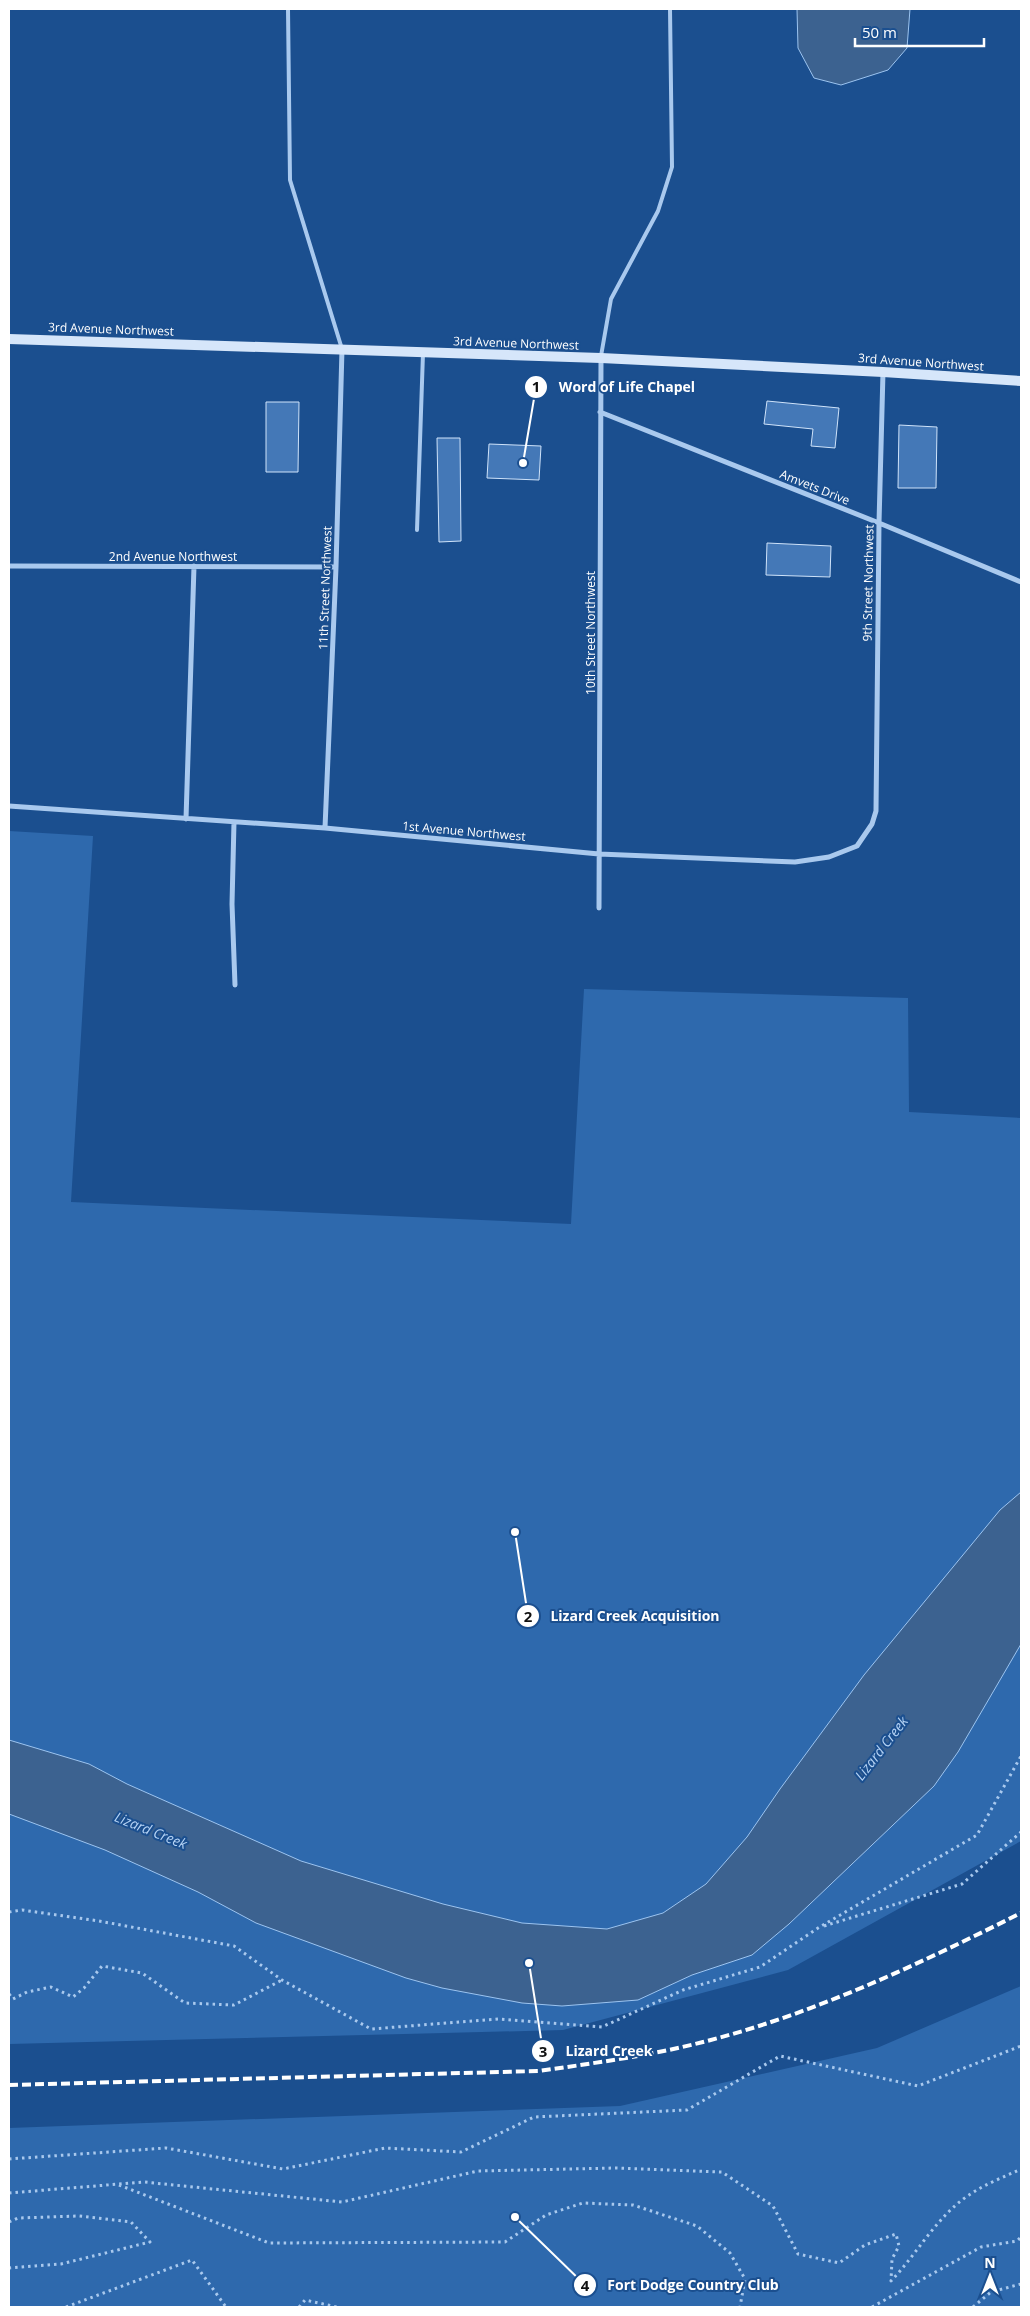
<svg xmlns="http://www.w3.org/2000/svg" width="1030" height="2316" viewBox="0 0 1030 2316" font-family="'Open Sans',sans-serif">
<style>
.green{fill:#2e69ad}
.water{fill:#3c6290;stroke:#9cc4f0}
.building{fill:#4478b7;stroke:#cfe3fa}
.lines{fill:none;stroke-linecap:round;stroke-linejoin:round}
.path{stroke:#a9c9ee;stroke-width:3;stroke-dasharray:2.5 4;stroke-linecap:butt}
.service{stroke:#a9c9ee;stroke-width:4}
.minor{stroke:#a9c9ee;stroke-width:5}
.secondary{stroke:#d6e6fa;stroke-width:10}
.rail{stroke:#fff;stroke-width:4;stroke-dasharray:9 4;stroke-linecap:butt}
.labels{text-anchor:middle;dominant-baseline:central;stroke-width:4;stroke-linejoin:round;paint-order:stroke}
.street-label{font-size:12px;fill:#fff;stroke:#1b4f8f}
.water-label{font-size:14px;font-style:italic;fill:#b5d3f5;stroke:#1b4f8f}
.leader{fill:none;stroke:#fff;stroke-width:2}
.callout-dot{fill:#fff;stroke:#1b4f8f;stroke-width:2}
.mark-label{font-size:15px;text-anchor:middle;font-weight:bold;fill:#111}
.callout-label{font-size:14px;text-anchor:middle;font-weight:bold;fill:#fff;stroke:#1b4f8f;stroke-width:4;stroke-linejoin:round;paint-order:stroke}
</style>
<rect width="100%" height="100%" fill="#1b4f8f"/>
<path class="green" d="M9 831 93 836 71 1202 571 1224 584 989 908 998 909 1112 1021 1118V1841L788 1970 563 2030 9 2044Z
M1021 1986V2307H9V2128L620 2106 877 2048Z"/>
<path class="water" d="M797 9H910L907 48 888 70 841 85 814 78 798 48Z
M1021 1492V1644L958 1752 934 1786 789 1924 752 1955 692 1975 638 2000 562 2006 522 2003 442 1988 406 1978 256 1923 198 1892 105 1850 9 1814V1740L89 1764 127 1784 301 1861 443 1904 522 1923 607 1929 663 1913 706 1884 747 1837 780 1789 864 1675 1000 1510Z"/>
<path class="building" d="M767 401 839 408 835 448 811 446 813 429 764 424Z
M266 402H299L298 472H266Z
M899 425 937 427 936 488H898Z
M437 438H460L461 541 439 542Z
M489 444 541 446 539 480 487 478Z
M767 543 831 546 830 577 766 575Z"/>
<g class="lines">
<path class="path" d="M9 1912 22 1910 99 1921 234 1946 282 1980 371 2029 498 2019 602 2027 683 1990 760 1967 818 1928 977 1835 1021 1756
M824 1926 962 1884 1021 1832
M9 1994 13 1999 27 1992 51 1987 73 1997 84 1988 102 1966 142 1973 185 2003 234 2005 282 1980
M9 2159 166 2148 283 2169 385 2148 461 2152 534 2117 687 2110 780 2056 918 2086 1021 2046
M119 2185 269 2243 505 2242 546 2215 583 2203 633 2205 697 2226 730 2253 745 2279 740 2307
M9 2193 144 2182 342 2202 478 2171 616 2168 722 2172 773 2206 798 2254 839 2263 865 2245 896 2234 899 2246 892 2259 891 2281C917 2254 937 2216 969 2195 985 2184 1004 2177 1021 2169
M9 2222 18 2218 79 2216 131 2222 150 2242 61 2264 9 2268
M66 2307 192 2260 226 2307
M299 2307 305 2300 337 2307
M872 2307 981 2247 1017 2241 1021 2237
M973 2307 991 2292 1021 2284"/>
<path class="service" d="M288 9 290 180 342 349
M601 356 611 299 658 211 672 167 670 9
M417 530 423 353"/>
<path class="minor" d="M600 412 879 523 1021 582
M9 566 336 567
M9 806 325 828 599 854 795 862 829 857 857 846 872 824 876 811 879 523 883 372
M186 819 194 566
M234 822 232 904 235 985
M325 828 336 567 342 349
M599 908 601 358"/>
<path class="secondary" d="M9 339 601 358 883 372 1021 381"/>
<path class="rail" d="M9 2085 539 2071C594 2063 649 2056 703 2042 814 2014 919 1964 1021 1913"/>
</g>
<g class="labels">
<g class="street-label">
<text transform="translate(111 329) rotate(2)">3rd Avenue Northwest</text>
<text transform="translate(516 343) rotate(2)">3rd Avenue Northwest</text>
<text transform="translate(921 362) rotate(4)">3rd Avenue Northwest</text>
<text transform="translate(815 487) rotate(22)">Amvets Drive</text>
<text x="173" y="556">2nd Avenue Northwest</text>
<text transform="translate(868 583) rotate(-89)">9th Street Northwest</text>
<text transform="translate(325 588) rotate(-88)">11th Street Northwest</text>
<text transform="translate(590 633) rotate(-90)">10th Street Northwest</text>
<text transform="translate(464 831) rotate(5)">1st Avenue Northwest</text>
</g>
<g class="water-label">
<text transform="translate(881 1748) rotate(-52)">Lizard Creek</text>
<text transform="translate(151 1830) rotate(22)">Lizard Creek</text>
</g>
</g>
<path class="leader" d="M523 463L536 387M515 1532L528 1616M529 1963L543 2051M515 2217L585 2285"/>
<g class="callout-dot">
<circle cx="523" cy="463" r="5"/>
<circle cx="515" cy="1532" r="5"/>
<circle cx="529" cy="1963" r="5"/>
<circle cx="515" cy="2217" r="5"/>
<circle cx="536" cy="387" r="12"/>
<circle cx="528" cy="1616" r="12"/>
<circle cx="543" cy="2051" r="12"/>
<circle cx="585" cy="2285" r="12"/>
</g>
<g class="mark-label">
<text x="536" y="392">1</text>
<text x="528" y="1622">2</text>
<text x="543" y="2057">3</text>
<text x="585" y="2291">4</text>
</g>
<g class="callout-label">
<text x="627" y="392">Word of Life Chapel</text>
<text x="635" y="1621">Lizard Creek Acquisition</text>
<text x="609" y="2056">Lizard Creek</text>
<text x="693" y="2290">Fort Dodge Country Club</text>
</g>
<rect width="1030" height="2316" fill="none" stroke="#ffffff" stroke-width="20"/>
<g transform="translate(990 2276)" stroke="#1b4f8f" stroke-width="4" paint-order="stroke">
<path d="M0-4L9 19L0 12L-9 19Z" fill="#ffffff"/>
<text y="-8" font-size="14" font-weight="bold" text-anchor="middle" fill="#ffffff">N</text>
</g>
<path d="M855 38v8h129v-8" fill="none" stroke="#ffffff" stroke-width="2.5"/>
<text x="862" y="38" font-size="15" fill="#ffffff" stroke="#1b4f8f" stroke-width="4" paint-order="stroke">50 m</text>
</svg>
